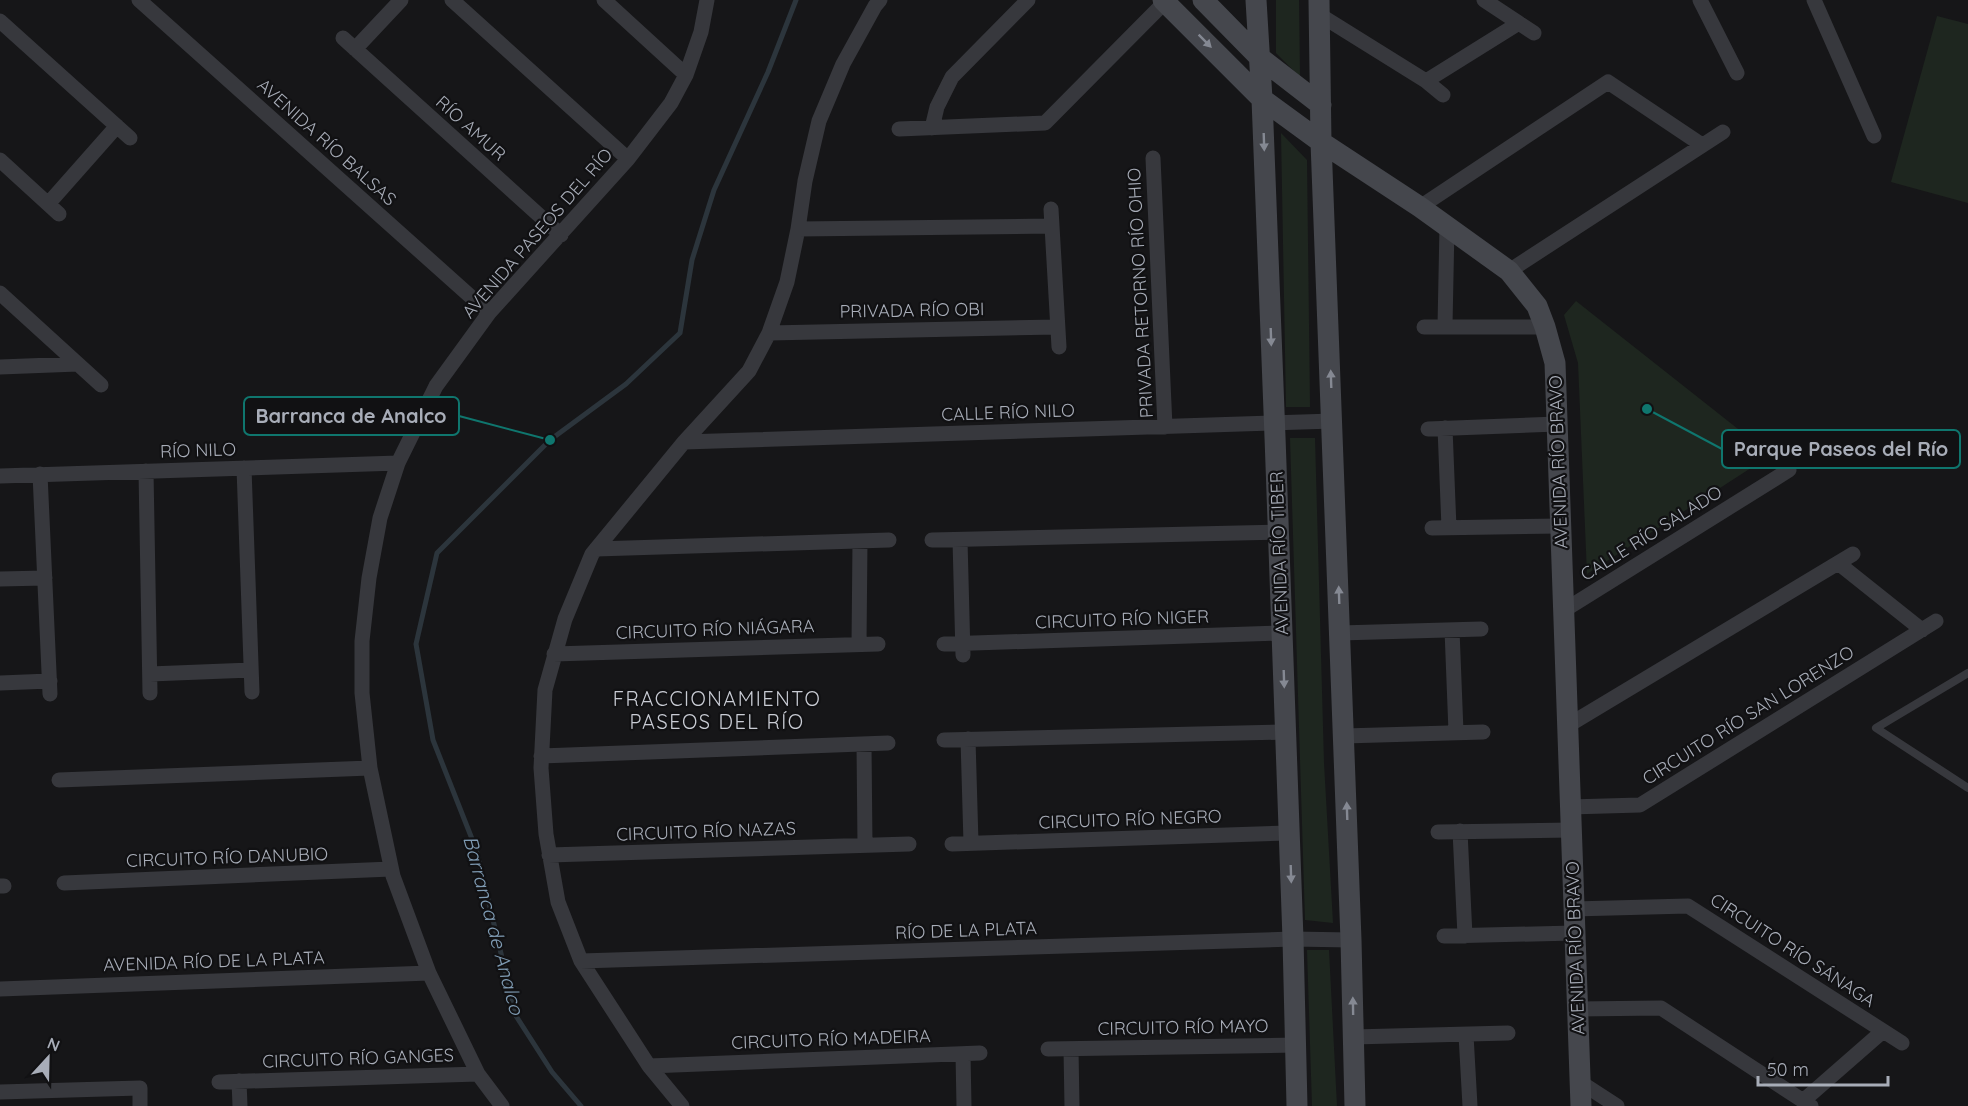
<svg xmlns="http://www.w3.org/2000/svg" width="1968" height="1106" viewBox="0 0 1968 1106" font-family="Quicksand,sans-serif">
<style>
.green{fill:#1e261f}
.lines{fill:none;stroke-linecap:round;stroke-linejoin:round}
.stream{stroke:#2c353c;stroke-width:5}
.lane{stroke:#37383d;stroke-width:8}
.street{stroke:#37383d;stroke-width:15}
.secondary{stroke:#45474d;stroke-width:21}
.oneway{fill:#858993}
.labels{text-anchor:middle;dominant-baseline:central;stroke-width:4.5;stroke-linejoin:round;paint-order:stroke}
.street-label{font-size:18px;fill:#a8adb8;stroke:#111113}
.neighbourhood-label{font-size:20px;letter-spacing:1.5px;fill:#c9ccd4;stroke:#111113}
.water-label{font-size:20px;font-style:italic;fill:#7f9bb3;stroke:#111113}
.leader{fill:none;stroke:#0f766e;stroke-width:2}
.callout-dot{fill:#0f766e;stroke:#111113;stroke-width:2}
.callout{fill:#111113;stroke:#0f766e;stroke-width:2}
.callout-label{font-size:20px;text-anchor:middle;font-weight:bold;fill:#a8adb8}
</style>
<rect width="100%" height="100%" fill="#161618"/>
<path class="green" d="M1276 0H1299L1300 77 1276 53Z
M1937 16 1968 24V203L1891 182Z
M1281 133 1307 160 1310 407H1286Z
M1576 301 1771 455 1587 574 1578 363 1564 315Z
M1290 438H1315L1324 763 1333 923 1305 920Z
M1307 950H1329L1337 1106H1312Z"/>
<g class="lines">
<path class="stream" d="M581 1106 552 1072 516 1016 476 849 433 740 416 644 437 553 550 440 626 384 680 333 692 260 714 190 768 72 796 0"/>
<path class="lane" d="M1968 673 1876 728 1968 788"/>
<path class="street" d="M139 0 489 313
M452 0 628 159
M604 0 686 75
M1484 0 1534 33
M1700 0 1737 73
M1814 0 1874 136
M1320 15 1426 81 1443 95
M0 21 130 138
M343 38 561 235
M355 49 401 0
M1426 81 1519 23
M932 128 937 107 952 77 1028 0
M899 129 1045 123 1165 2
M1153 158 1165 427
M0 160 59 214
M48 204 117 126
M1420 207 1608 82 1702 145
M1051 209 1059 347
M798 229 1051 226
M1509 271 1723 132
M0 293 101 385
M1445 326 1447 226
M1424 327H1545
M769 333 1057 327
M0 367 78 364
M1445 428 1449 528
M1428 429 1557 424
M684 442 1333 421
M244 468 252 692
M146 471 150 693
M40 474 50 694
M0 476 398 463
M1432 528 1560 526
M932 540 1279 532
M960 540 963 655
M596 549 889 540
M1838 563 1922 630
M0 579 45 578
M1563 611 1789 470
M1452 630 1456 732
M1340 633 1481 629
M859 644 860 541
M944 644 1282 633
M554 654 878 644
M150 674 251 670
M0 683 50 681
M1567 726 1853 554
M1344 736 1483 732
M968 739 971 843
M944 740 1286 732
M864 744 865 845
M541 756 888 743
M59 780 370 768
M1570 807 1640 805 1936 621
M1460 831 1465 936
M1438 832 1571 830
M952 844 1289 833
M549 855 909 844
M64 883 391 869
M0 886H4
M1573 909 1688 906 1902 1043
M1444 936 1574 933
M581 961 1293 939 1351 940
M0 989 429 973
M1577 1009 1661 1008 1811 1106
M1466 1035 1470 1106
M1353 1037 1508 1033
M1048 1049 1296 1045
M1071 1049 1072 1106
M963 1054 964 1106
M649 1066 980 1053
M239 1081 240 1106
M219 1082 478 1074
M1580 1082 1617 1106
M0 1092 140 1088V1106
M1803 1101 1883 1031
M502 1106 478 1074 429 973 393 876 370 768 362 693V641L369 578 380 518 398 463 436 386 489 313 628 159 671 103 686 75 701 32 707 0
M682 1106 649 1066 581 961 558 902 546 834 541 768 545 690 565 619 592 554 684 442 749 371 769 333 787 282 798 229 805 181 819 121 843 64 875 6 880 0"/>
<path class="secondary" d="M1163 0 1262 99 1321 142 1420 207 1509 271 1537 306 1545 327 1555 363 1581 1106
M1203 0 1259 57 1321 105
M1256 0 1262 99 1275 437 1293 939 1297 1106
M1319 0 1321 142 1351 940 1355 1106"/>
</g>
<defs><path id="oneway-solid" d="M-6-.8H1V-3.2L6.5 0L1 3.2V.8H-6Z" transform="scale(1.5)"/></defs>
<g class="oneway">
<use href="#oneway-solid" transform="translate(1205 41) rotate(45)"/>
<use href="#oneway-solid" transform="translate(1264 142) rotate(88)"/>
<use href="#oneway-solid" transform="translate(1271 337) rotate(88)"/>
<use href="#oneway-solid" transform="translate(1331 379) rotate(-92)"/>
<use href="#oneway-solid" transform="translate(1339 595) rotate(-92)"/>
<use href="#oneway-solid" transform="translate(1284 679) rotate(88)"/>
<use href="#oneway-solid" transform="translate(1347 811) rotate(-92)"/>
<use href="#oneway-solid" transform="translate(1291 874) rotate(88)"/>
<use href="#oneway-solid" transform="translate(1353 1006) rotate(-91)"/>
</g>
<g class="labels">
<g class="street-label">
<text transform="translate(471 128) rotate(42)">RÍO AMUR</text>
<text transform="translate(327 142) rotate(42)">AVENIDA RÍO BALSAS</text>
<text transform="translate(537 233) rotate(-49)">AVENIDA PASEOS DEL RÍO</text>
<text transform="translate(1140 293) rotate(-93)">PRIVADA RETORNO RÍO OHIO</text>
<text transform="translate(912 310) rotate(-1)">PRIVADA RÍO OBI</text>
<text transform="translate(1008 412) rotate(-2)">CALLE RÍO NILO</text>
<text transform="translate(198 450) rotate(-2)">RÍO NILO</text>
<text transform="translate(1558 462) rotate(-92)">AVENIDA RÍO BRAVO</text>
<text transform="translate(1651 533) rotate(-32)">CALLE RÍO SALADO</text>
<text transform="translate(1279 553) rotate(-92)">AVENIDA RÍO TIBER</text>
<text transform="translate(1122 619) rotate(-2)">CIRCUITO RÍO NIGER</text>
<text transform="translate(715 629) rotate(-2)">CIRCUITO RÍO NIÁGARA</text>
<text transform="translate(1748 715) rotate(-32)">CIRCUITO RÍO SAN LORENZO</text>
<text transform="translate(1130 819) rotate(-2)">CIRCUITO RÍO NEGRO</text>
<text transform="translate(706 831) rotate(-2)">CIRCUITO RÍO NAZAS</text>
<text transform="translate(227 857) rotate(-2)">CIRCUITO RÍO DANUBIO</text>
<text transform="translate(966 930) rotate(-2)">RÍO DE LA PLATA</text>
<text transform="translate(1575 948) rotate(-92)">AVENIDA RÍO BRAVO</text>
<text transform="translate(1793 950) rotate(33)">CIRCUITO RÍO SÁNAGA</text>
<text transform="translate(214 961) rotate(-2)">AVENIDA RÍO DE LA PLATA</text>
<text transform="translate(1183 1027) rotate(-1)">CIRCUITO RÍO MAYO</text>
<text transform="translate(831 1039) rotate(-2)">CIRCUITO RÍO MADEIRA</text>
<text transform="translate(358 1058) rotate(-2)">CIRCUITO RÍO GANGES</text>
</g>
<g class="neighbourhood-label">
<text x="717" y="698">FRACCIONAMIENTO<tspan x="717" dy="23">PASEOS DEL RÍO</tspan></text>
</g>
<g class="water-label">
<text transform="translate(494 925) rotate(75)">Barranca de Analco</text>
</g>
</g>
<path class="leader" d="M550 440L459 416M1647 409L1722 449"/>
<g class="callout-dot">
<circle cx="550" cy="440" r="6"/>
<circle cx="1647" cy="409" r="6"/>
</g>
<g class="callout">
<rect x="244" y="397" width="215" height="38" rx="6"/>
<rect x="1722" y="430" width="238" height="38" rx="6"/>
</g>
<g class="callout-label">
<text x="351" y="423">Barranca de Analco</text>
<text x="1841" y="456">Parque Paseos del Río</text>
</g>
<g transform="translate(48 1058) rotate(22)" stroke="#111113" stroke-width="4.5" paint-order="stroke">
<path d="M0-4.5L10 22L0 15L-10 22Z" fill="#a8adb8"/>
<text y="-9" font-size="16" font-weight="bold" text-anchor="middle" fill="#a8adb8">N</text>
</g>
<path d="M1758 1076v9h130v-9" fill="none" stroke="#a8adb8" stroke-width="3"/>
<text x="1767" y="1076" font-size="18" fill="#a8adb8" stroke="#111113" stroke-width="4.5" paint-order="stroke">50 m</text>
</svg>
